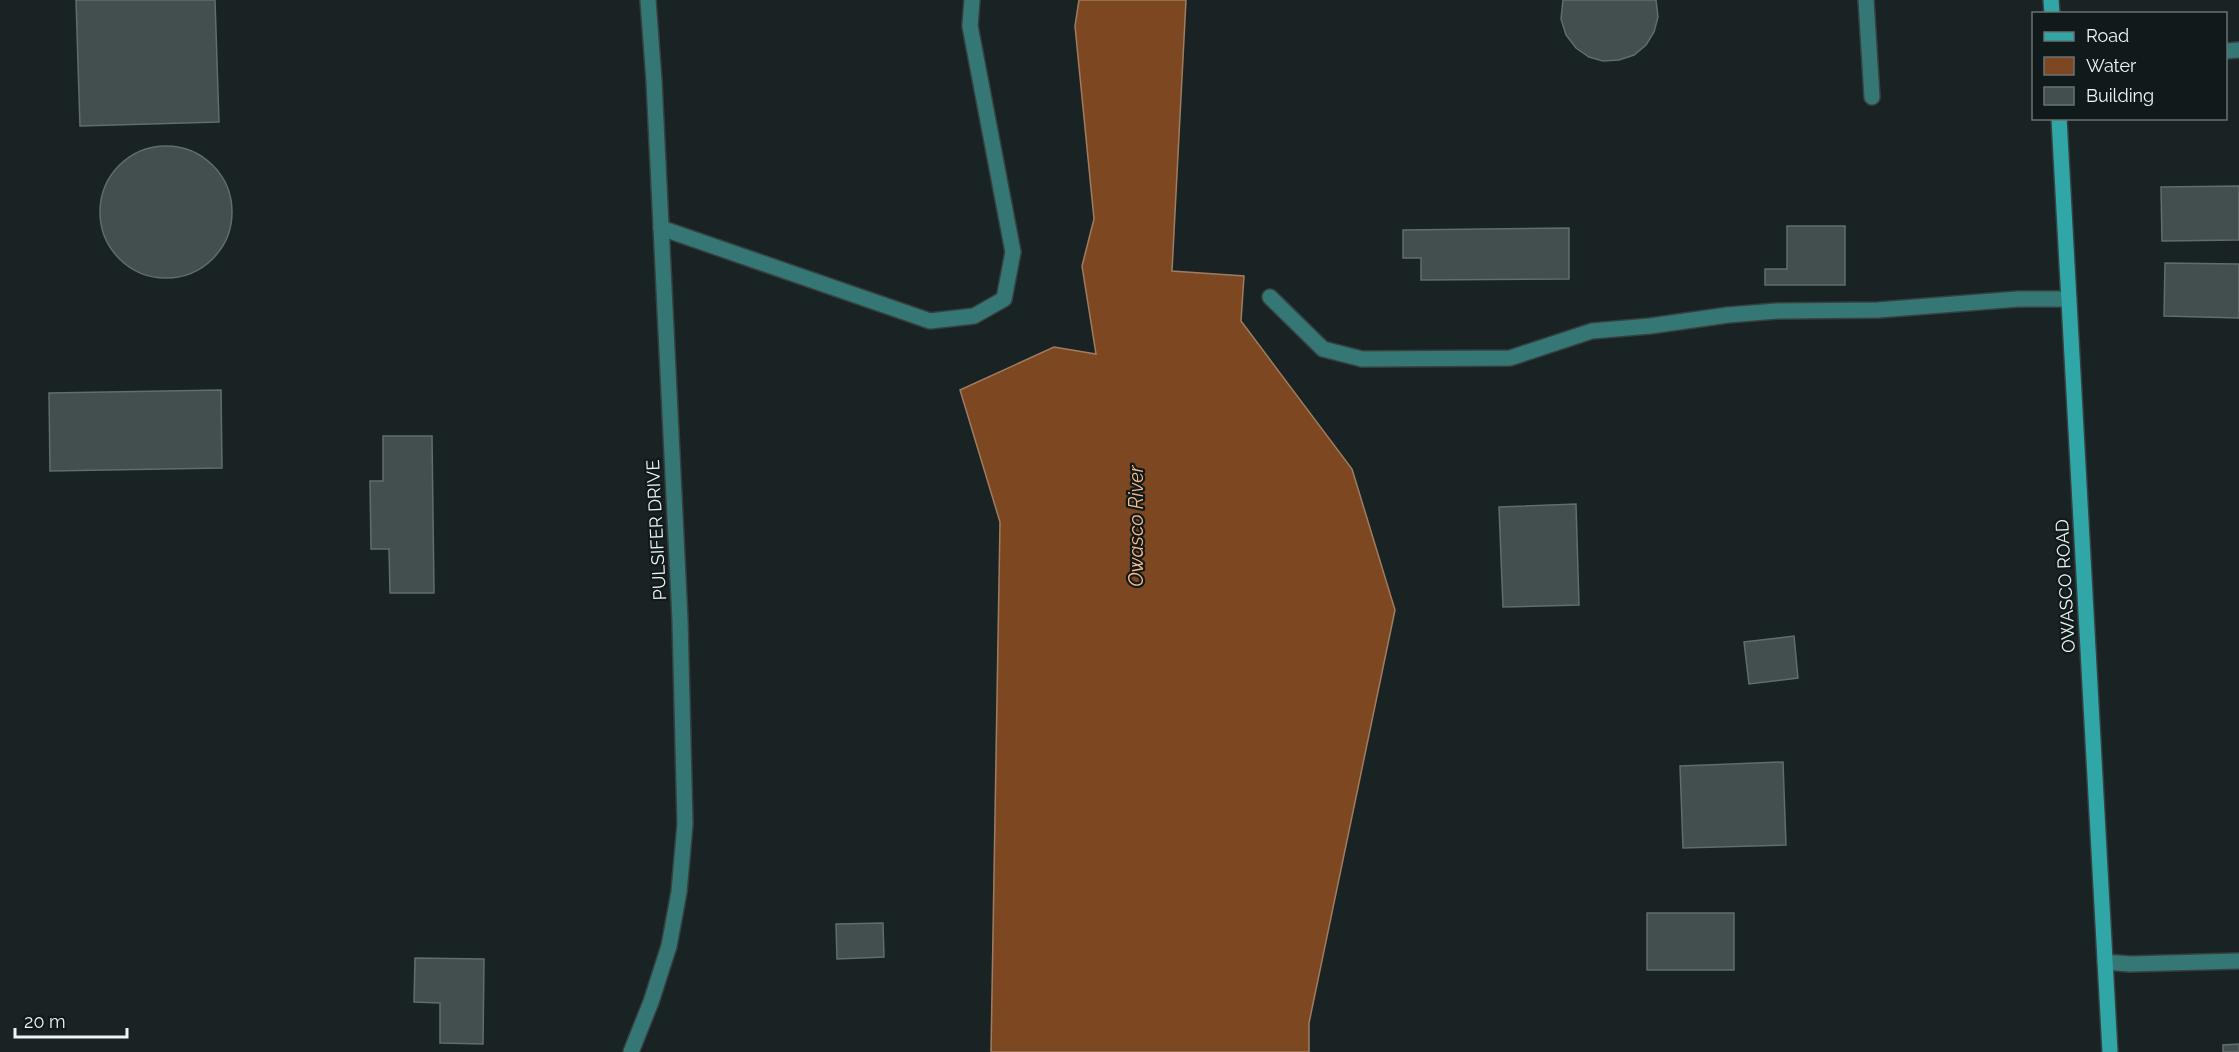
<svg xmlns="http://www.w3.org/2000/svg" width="2239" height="1052" viewBox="0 0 2239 1052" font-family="Raleway,sans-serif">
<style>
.water{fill:#7d4821;stroke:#9f7c61;stroke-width:1.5}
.building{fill:#434e4e;stroke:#616d6c;stroke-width:1.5}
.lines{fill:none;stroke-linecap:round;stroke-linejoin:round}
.lane-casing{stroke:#374040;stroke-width:18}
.street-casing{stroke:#374040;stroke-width:18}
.secondary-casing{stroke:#374040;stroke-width:18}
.lane{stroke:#347775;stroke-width:15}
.street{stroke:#347775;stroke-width:15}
.secondary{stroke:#30a7a6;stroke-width:15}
.labels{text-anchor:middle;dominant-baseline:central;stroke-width:4.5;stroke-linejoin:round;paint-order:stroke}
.street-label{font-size:18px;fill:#eef5f5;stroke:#101a1a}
.water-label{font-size:20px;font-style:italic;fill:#fbb98d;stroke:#101a1a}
</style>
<rect width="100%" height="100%" fill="#192323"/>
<path class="water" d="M1079 0H1186L1172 271 1244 276 1241 321 1352 469 1395 610 1309 1023V1052H991L1000 522 960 390 1054 347 1096 354 1082 266 1094 219 1075 26Z"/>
<path class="building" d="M76 0H215L219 122 80 126Z
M1563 0H1656L1658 17 1654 32 1646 45 1634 55 1619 60 1603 61 1589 57 1576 48 1566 35 1561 19Z
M100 212a66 66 0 1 1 132 0a66 66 0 1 1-132 0Z
M2239 186V240L2162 241 2161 187Z
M1787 226H1845V285H1765V269H1787Z
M1569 228V279L1421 280V258H1403V230Z
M2165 263 2239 264V318L2164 316Z
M221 390 222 468 50 471 49 393Z
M383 436H432L434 593H390L389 549H371L370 481H383Z
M1576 504 1579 605 1503 607 1499 507Z
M1794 636 1798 678 1749 684 1744 642Z
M1783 762 1786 845 1683 848 1680 766Z
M1647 913H1734V970H1647Z
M883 923 884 957 837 959 836 924Z
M415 958 484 959 483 1044 440 1043V1003L414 1002Z
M2239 1044V1052H2223V1045Z"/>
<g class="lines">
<g class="lane-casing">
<path id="lane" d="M1866 0 1872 97
M661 228 930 321 974 316 1004 299 1013 252 970 26 972 0
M1270 297 1323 349 1362 359 1510 358 1592 331 1650 326 1728 315 1777 311 1878 310 2018 299H2069"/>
</g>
<g class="street-casing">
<path id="street" d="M2226 51 2239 50
M2105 962 2130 964 2239 961
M631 1052 651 1002 669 946 679 892 685 824 680 620 654 81 648 0"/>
</g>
<g class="secondary-casing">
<path id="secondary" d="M2051 0 2052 14
M2059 118 2110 1052"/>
</g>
<use href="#lane" class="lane"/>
<use href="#street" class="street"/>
<use href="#secondary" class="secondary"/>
</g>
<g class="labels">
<g class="street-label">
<text transform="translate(656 530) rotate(-93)">PULSIFER DRIVE</text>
<text transform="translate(2065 586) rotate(-93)">OWASCO ROAD</text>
</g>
<g class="water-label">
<text transform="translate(1136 526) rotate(-90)">Owasco River</text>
</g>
</g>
<rect x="2032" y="12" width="195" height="108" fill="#101a1a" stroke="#697272" stroke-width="1.5"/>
<rect x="2044" y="32" width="30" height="9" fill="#30a7a6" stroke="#697272" stroke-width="1.5"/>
<text x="2086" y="42" font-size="18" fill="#eef5f5">Road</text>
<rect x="2044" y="57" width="30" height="18" fill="#7d4821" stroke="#697272" stroke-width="1.5"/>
<text x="2086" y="72" font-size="18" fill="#eef5f5">Water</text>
<rect x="2044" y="87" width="30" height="18" fill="#434e4e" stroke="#697272" stroke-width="1.5"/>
<text x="2086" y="102" font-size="18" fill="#eef5f5">Building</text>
<path d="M15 1028v9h112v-9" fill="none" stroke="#eef5f5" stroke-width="3"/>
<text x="24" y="1028" font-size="18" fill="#eef5f5" stroke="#101a1a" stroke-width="4.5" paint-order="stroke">20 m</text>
</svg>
